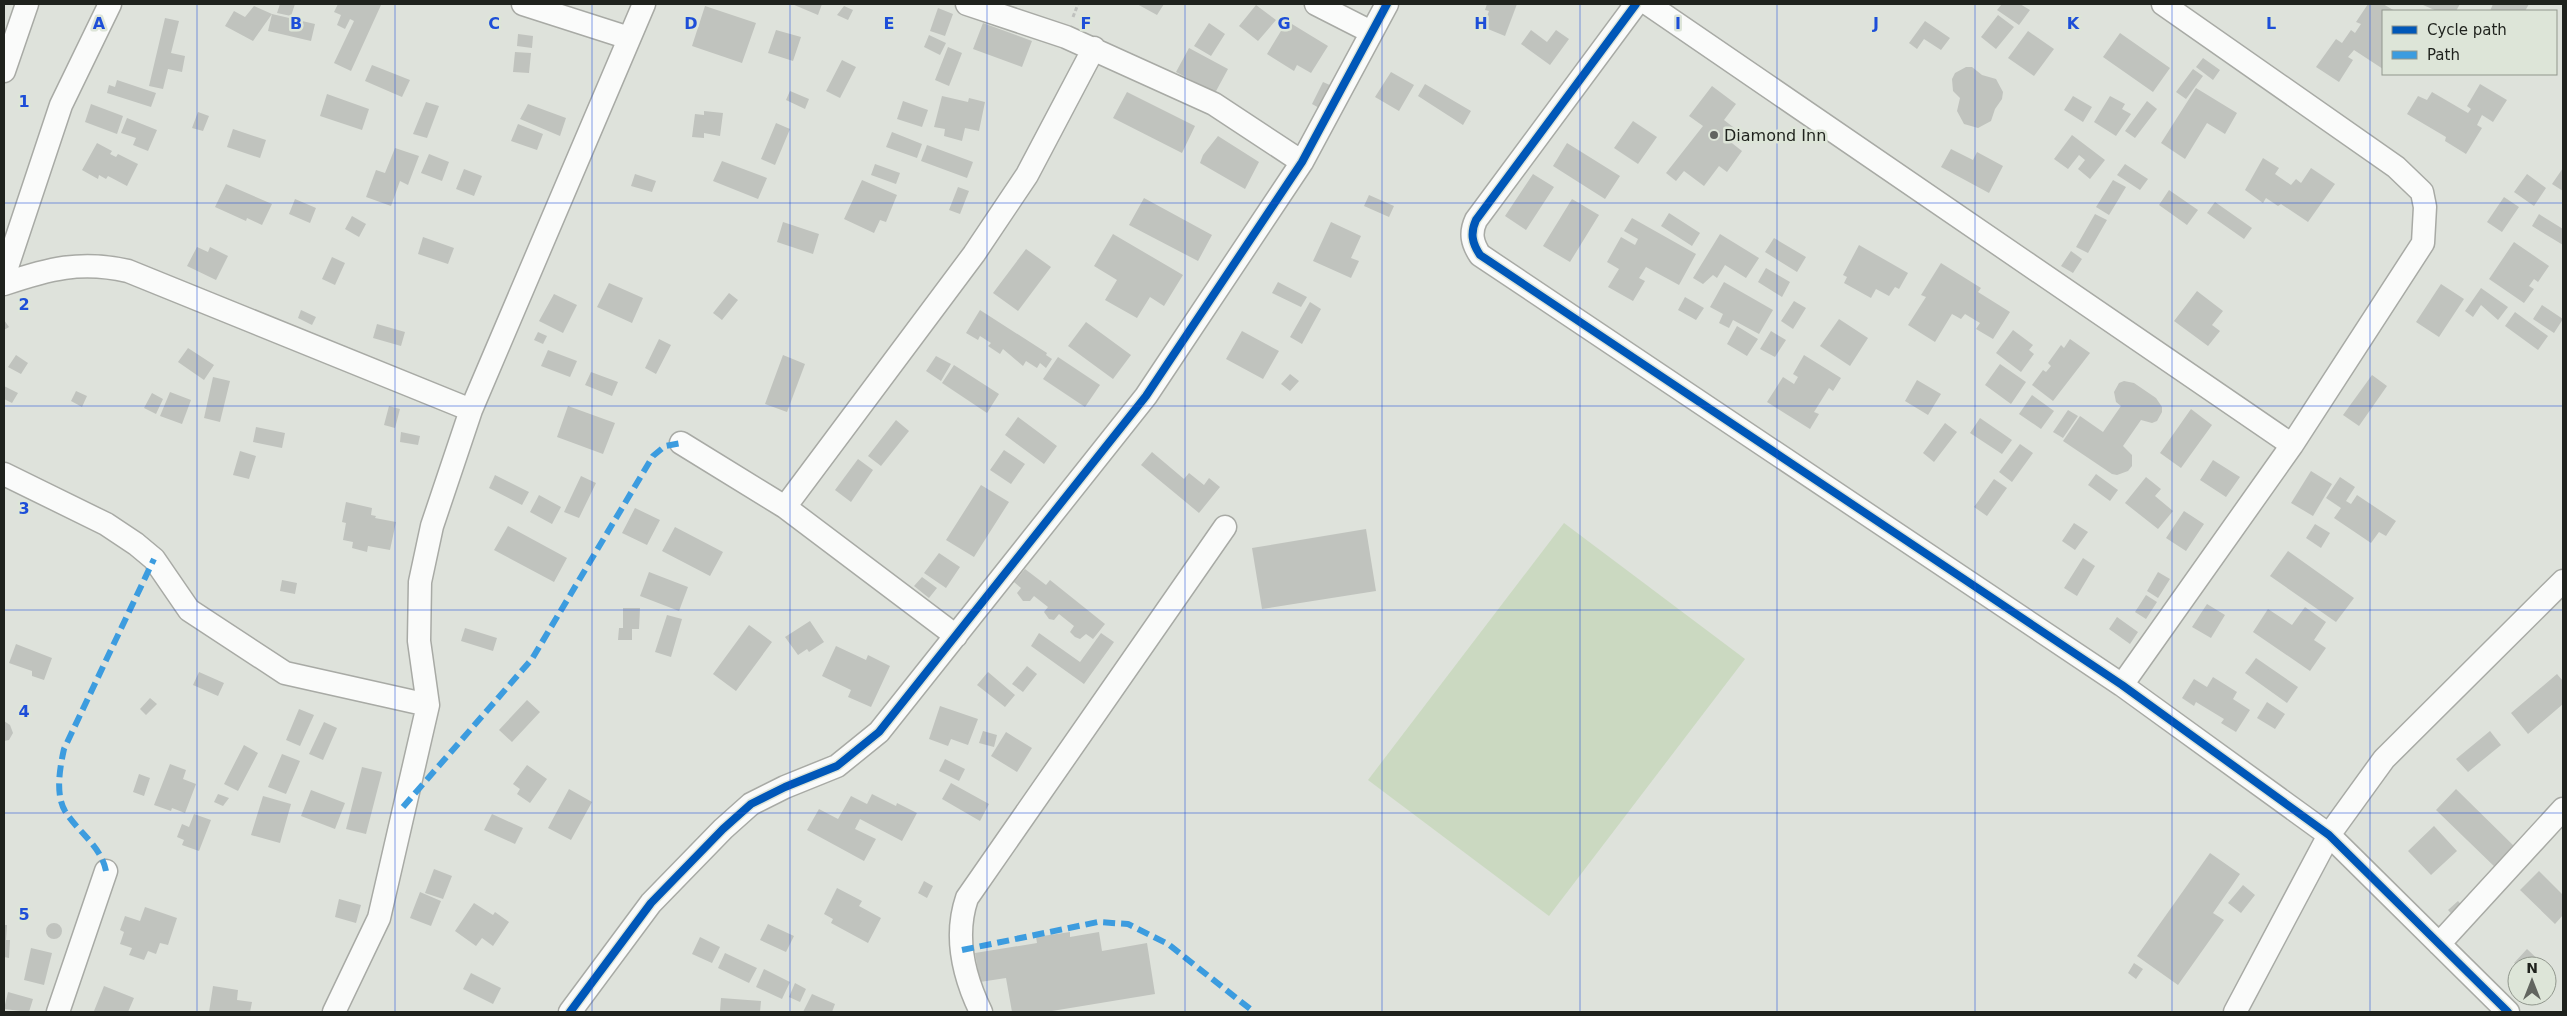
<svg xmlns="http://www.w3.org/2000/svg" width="2567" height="1016" viewBox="0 0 2567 1016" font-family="'DejaVu Sans',sans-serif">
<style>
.green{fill:#cbd9c1}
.building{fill:#c0c3be}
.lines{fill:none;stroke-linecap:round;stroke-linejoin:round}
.minor-casing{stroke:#a8aaa5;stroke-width:25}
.path{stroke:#bfc1be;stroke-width:3;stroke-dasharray:4 2.5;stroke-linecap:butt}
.minor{stroke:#fafbfa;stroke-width:22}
.quiet{stroke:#3c9cdf;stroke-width:6;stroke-dasharray:12 6;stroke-linecap:butt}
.cycleway-casing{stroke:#dde5d8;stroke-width:11}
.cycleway{stroke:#0057b8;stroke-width:8}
.grid{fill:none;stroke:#1d4ed8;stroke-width:1;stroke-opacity:0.55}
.poi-dot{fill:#626560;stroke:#dde5d8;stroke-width:2}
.labels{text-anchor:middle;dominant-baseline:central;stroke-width:5;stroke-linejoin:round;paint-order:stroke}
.poi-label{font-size:16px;fill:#1f221d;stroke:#dde5d8;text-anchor:start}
.grid-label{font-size:16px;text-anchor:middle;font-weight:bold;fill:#1d4ed8;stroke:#dde5d8;stroke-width:5;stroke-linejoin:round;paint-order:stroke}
</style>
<rect width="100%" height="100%" fill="#dee2db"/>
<path class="green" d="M1564 523 1745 659 1549 916 1368 780Z"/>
<path class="building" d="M280 4H295L291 16 277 13Z
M338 4 381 5 351 71 334 63 354 21 350 19 345 29 337 25 341 15 334 12Z
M792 4H822L818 15Z
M1137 4H1164L1157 15Z
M1487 4H1517L1505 36 1483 27 1489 11 1485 10Z
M2002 4H2020L2030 10 2019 25 1997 10Z
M2368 4H2383L2395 11H2383V69L2354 50 2348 57 2353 60 2339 82 2316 67 2336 39 2342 43 2351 30 2355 33 2361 24 2356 22Z
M2424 4H2460L2456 11H2437L2423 5Z
M2493 4H2529L2525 11H2490Z
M1256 5 1276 20 1258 41 1239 26Z
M254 6 272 14 315 24 311 41 268 31 272 14 253 41 225 26 234 11 245 17Z
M705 6 756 23 742 63 692 46Z
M844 6 853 10 848 20 837 15Z
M938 8 953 14 945 36 930 31Z
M1998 15 2014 27 1996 49 1981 37Z
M165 18 179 21 171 53 185 56 182 72 168 69 163 89 149 86Z
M1287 21 1328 46 1311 73 1297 65 1294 71 1267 54Z
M1925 21 1950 38 1941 50 1924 39 1917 49 1909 43Z
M983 23 1032 41 1022 67 973 49Z
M1209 23 1225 34 1211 56 1194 46Z
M776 30 801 37 793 61 768 53Z
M1531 30 1547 42 1556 30 1569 39 1550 65 1521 44Z
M2028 31 2054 49 2034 76 2008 58Z
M2120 33 2170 68 2153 92 2103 57Z
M518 34 533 36 532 48 517 46Z
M929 35 946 43 940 55 924 47Z
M948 47 962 53 949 86 935 80Z
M1189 48 1228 69 1215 93 1176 72Z
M515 52 531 53 529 73 513 72Z
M2203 58 2220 70 2213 80 2196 67Z
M842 60 856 67 840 98 826 91Z
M372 65 410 80 402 97 365 81Z
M1966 67H1972L1982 75 1996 79 2003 92 2002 99 1995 109 1991 121 1978 128 1964 124 1957 111 1960 98 1953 91 1952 79 1955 73Z
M2193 69 2203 76 2186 99 2176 92Z
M1391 72 1414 85 1399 111 1375 97Z
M117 80 156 93 151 107 107 93 109 85 115 87Z
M1323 82 1332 86 1321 109 1312 104Z
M1425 84 1471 111 1463 125 1418 96Z
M2480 84 2507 100 2493 122 2482 115 2477 125 2482 128 2466 154 2445 141 2446 137 2407 114 2418 96 2427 100 2432 92 2468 113 2471 109 2467 106Z
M1712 86 1736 104 1724 120 1737 130 1728 140 1742 151 1727 172 1719 166 1704 186 1684 171 1676 181 1666 173 1703 126 1689 116Z
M2196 88 2237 113 2225 134 2207 123 2185 159 2161 143Z
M790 91 809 99 805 109 786 100Z
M1127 92 1195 126 1182 153 1113 118Z
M327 94 369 109 362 130 320 116Z
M942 96 968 102 969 98 985 102 979 131 965 128 962 141 944 136 945 129 934 127Z
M2073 96 2092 107 2083 122 2064 110Z
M2110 96 2125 104 2122 109 2131 114 2116 136 2094 122Z
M903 101 928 110 922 127 897 119Z
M2147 101 2157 109 2135 138 2125 131Z
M426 102 439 106 427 138 413 134Z
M91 104 123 116 117 134 85 122Z
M528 104 566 118 560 136 520 119Z
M704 111 723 113 720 136 704 133V138L692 137 695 114 704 115Z
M198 112 209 116 203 131 192 128Z
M127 118 157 130 148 151 133 145 136 138 121 133Z
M1633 121 1657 137 1638 164 1614 148Z
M776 123 790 129 775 165 761 159Z
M518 124 543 134 537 150 511 141Z
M233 129 266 140 260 158 227 147Z
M892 132 922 144 917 158 886 147Z
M2072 135 2105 160 2090 179 2078 169 2085 160 2079 155 2068 169 2054 159Z
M1218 136 1259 162 1245 189 1200 163 1203 155Z
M97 143 112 151 110 154 116 157 118 154 138 164 127 186 108 176 106 179 99 175 98 179 82 170Z
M1567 143 1620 176 1605 199 1553 166Z
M927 145 973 162 967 178 921 161Z
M395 148 419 156 408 185 400 181 391 206 366 197 376 170 385 173Z
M1951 149 1973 160 1977 152 2003 166 1989 193 1941 167Z
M429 154 449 162 442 181 421 173Z
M2263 158 2279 168 2275 174 2291 185 2296 179 2301 183 2311 168 2335 184 2308 222 2281 204 2278 206 2266 198 2263 203 2245 190Z
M722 161 767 178 758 199 713 181Z
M875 164 900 173 896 184 871 175Z
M2125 164 2148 179 2140 190 2117 175Z
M2563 168V191L2552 184Z
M464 169 482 176 474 196 456 189Z
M635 174 656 181 652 192 631 186Z
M1533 174 1554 187 1526 230 1505 216Z
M2527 174 2546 188 2534 206 2514 192Z
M862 180 897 195 886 222 880 220 874 233 844 219Z
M2113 180 2126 187 2109 215 2096 207Z
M226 184 272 204 262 225 247 218 246 221 215 207Z
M958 187 969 191 960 214 949 210Z
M2169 190 2198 210 2187 225 2159 205Z
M1369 195 1394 206 1389 217 1364 206Z
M2504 197 2519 207 2502 232 2487 222Z
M1144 198 1212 235 1198 261 1129 225Z
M295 199 316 208 310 223 289 214Z
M1572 199 1599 215 1570 262 1543 246Z
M2215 202 2252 228 2244 239 2207 213Z
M1669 213 1700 233 1692 246 1661 226Z
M2095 214 2107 220 2088 253 2076 247Z
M2539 214 2563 229V245L2532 226Z
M352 216 366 224 359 237 345 229Z
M1632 218 1696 254 1679 285 1646 267 1639 278 1645 281 1633 301 1608 287 1619 269 1607 262 1621 237 1635 245 1638 239 1624 231Z
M783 222 819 234 813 254 777 242Z
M1331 222 1361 236 1351 258 1359 261 1351 278 1313 261Z
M1113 234 1183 275 1164 306 1150 297 1137 318 1105 300 1117 280 1094 266Z
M1720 234 1759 258 1746 278 1725 265 1717 278 1713 275 1703 284 1693 278Z
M423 237 454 248 448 264 418 254Z
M1774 238 1806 257 1797 272 1765 252Z
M2514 242 2549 266 2538 282 2534 279 2529 286 2534 289 2524 303 2489 279Z
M1859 245 1908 273 1899 289 1895 287 1889 296 1876 289 1871 298 1844 283 1847 277 1843 275Z
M197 247 208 252 210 247 228 256 216 280 187 266Z
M1026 249 1051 267 1018 311 993 293Z
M2071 251 2082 259 2073 273 2061 266Z
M332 257 345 263 335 285 322 279Z
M1941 263 1981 288 1978 292 2010 312 1993 339 1976 329 1980 323 1965 314 1961 319 1952 314 1935 342 1908 325 1926 297 1921 295Z
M1766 268 1790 282 1782 297 1758 282Z
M1278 282 1307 297 1301 307 1272 293Z
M1724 282 1773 310 1759 334 1733 320 1729 328 1719 323 1723 314 1710 307Z
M609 283 643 298 632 323 597 307Z
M2441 284 2464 299 2439 337 2416 322Z
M2481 288 2508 307 2498 320 2481 305 2473 317 2465 311Z
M2197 291 2223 311 2212 325 2220 331 2208 346 2174 321Z
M729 293 738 300 722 320 713 313Z
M554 294 577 305 563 333 539 321Z
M1685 297 1704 308 1696 320 1678 310Z
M1794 301 1806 308 1793 329 1781 321Z
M1310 302 1321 309 1302 344 1290 337Z
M2542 305 2563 319 2554 333 2533 319Z
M301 310 316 317 312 325 298 318Z
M980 310 1047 353 1046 355 1052 359 1046 368 1040 363 1037 368 1026 361 1023 366 1003 349 1000 354 988 346 991 343 980 336 978 340 966 333Z
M2515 312 2548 336 2538 350 2505 326Z
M1839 319 1868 338 1850 366 1820 346Z
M4 320 9 327 4 330Z
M1086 322 1131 355 1113 379 1068 346Z
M377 324 405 332 401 346 373 338Z
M1737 326 1758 339 1747 356 1727 344Z
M2013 330 2033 345 2029 350 2034 354 2021 372 1996 353Z
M1242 331 1279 351 1263 379 1226 359Z
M1771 331 1786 340 1775 357 1760 349Z
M538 332 547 336 543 344 534 340Z
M659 339 671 345 656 374 645 368Z
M2070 339 2090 353 2053 401 2032 385 2043 370 2046 372 2051 366 2048 363 2061 345 2064 348Z
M188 348 214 365 204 380 178 362Z
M548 350 577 361 570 377 541 366Z
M16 355 28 363 21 374 8 367Z
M783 355 805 364 787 412 765 404Z
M1804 355 1841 378 1833 391 1829 388 1814 412 1819 414 1810 429 1767 402 1783 377 1794 384 1798 377 1793 374Z
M936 356 951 364 941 381 926 371Z
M1058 357 1100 385 1085 407 1043 379Z
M2000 364 2026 382 2011 404 1985 385Z
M954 365 999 394 987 413 942 383Z
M591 372 618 382 612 396 585 385Z
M1290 374 1299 381 1290 391 1281 384Z
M2372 375 2387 386 2359 426 2343 415Z
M213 377 230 381 220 422 204 418Z
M1917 380 1941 394 1928 415 1905 401Z
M2124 381 2134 383 2156 398 2162 407V412L2157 421 2152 423 2141 420 2123 446 2132 455V466L2128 471 2117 475 2112 474 2063 441 2080 416 2103 432 2121 406 2116 402 2114 392 2119 383Z
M4 386 18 393 12 403 4 399Z
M76 391 87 396 82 407 71 401Z
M170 392 191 400 182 424 160 416Z
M152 393 163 399 156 414 144 408Z
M2032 395 2054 411 2041 429 2019 414Z
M389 406 400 409 395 428 384 425Z
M568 406 615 423 603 454 557 437Z
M2191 409 2212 425 2181 468 2160 453Z
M2068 410 2078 416 2063 438 2053 432Z
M1018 417 1057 446 1044 464 1005 435Z
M1980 418 2012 440 2002 454 1970 433Z
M896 420 909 431 881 466 868 456Z
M1945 423 1957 432 1934 462 1923 453Z
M256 427 285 433 282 448 253 442Z
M401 432 420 436 418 445 400 442Z
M2020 444 2033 453 2012 482 1999 472Z
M1004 450 1025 464 1011 484 990 470Z
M240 451 256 456 249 479 233 475Z
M1152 452 1184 479 1189 473 1204 485 1209 478 1220 487 1199 513 1141 465Z
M858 459 873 470 851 502 835 490Z
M2213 460 2240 477 2226 497 2200 480Z
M2311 471 2332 484 2313 516 2291 503Z
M2096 474 2118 490 2110 501 2088 485Z
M495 475 529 492 522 505 489 488Z
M581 476 596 483 579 518 564 512Z
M2146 477 2161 489 2155 496 2173 511 2158 529 2125 503Z
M2340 477 2355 487 2346 501 2351 504 2357 495 2396 521 2386 536 2379 532 2371 543 2334 518 2341 508 2326 498Z
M1994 479 2007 488 1987 516 1974 507Z
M981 485 1009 502 974 557 946 540Z
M539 495 561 507 552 524 530 512Z
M346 502 372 508 371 515 376 516 375 518 396 522 390 550 368 546 367 552 352 548 353 542 343 540 346 523 342 522Z
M635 508 660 520 647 545 622 533Z
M2184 511 2204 524 2186 551 2166 538Z
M2074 523 2088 532 2075 550 2062 541Z
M2315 524 2330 533 2321 548 2306 538Z
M508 526 567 558 554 582 494 550Z
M675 527 723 552 710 576 662 551Z
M1366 529 1376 591 1262 609 1252 548Z
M2288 551 2354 598 2336 622 2270 576Z
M939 553 960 567 946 588 924 573Z
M2083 558 2095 566 2077 596 2064 588Z
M1025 569 1046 585 1050 580 1105 624 1093 639 1086 634 1080 639 1075 637 1070 632 1074 626 1059 614 1054 620 1049 619 1044 612 1048 607 1034 596 1030 601H1023L1017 593 1021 588 1014 582Z
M649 572 688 587 679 611 640 596Z
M2158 572 2170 579 2158 598 2147 591Z
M922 577 937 588 929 598 914 586Z
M282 580 297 583 295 594 280 591Z
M2146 595 2157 602 2146 619 2135 612Z
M2207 604 2225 615 2211 638 2192 627Z
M2305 607 2326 622 2314 640 2326 648 2310 671 2253 632 2268 609 2292 625Z
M623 608H640L639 629H632V640H618L619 628H623Z
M667 615 682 619 671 657 655 652Z
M2117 617 2138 632 2130 644 2109 629Z
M810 621 824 642 809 652 807 649 798 655 785 637Z
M749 625 772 642 736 691 713 674Z
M465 628 497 638 493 651 461 641Z
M1039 633 1080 662 1101 633 1114 642 1084 684 1031 646Z
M16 644 52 658 44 680 32 676V671L9 663Z
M836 646 866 660 868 655 890 666 871 707 848 697 851 690 822 676Z
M2256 658 2298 687 2287 703 2245 673Z
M1027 666 1037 674 1023 692 1012 684Z
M199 672 224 683 218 696 193 685Z
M988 672 1015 695 1005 707 977 685Z
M2557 674 2563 681V704L2528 734 2511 713Z
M2213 677 2237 692 2233 699 2250 710 2236 732 2221 723 2224 719 2196 702 2194 706 2182 698 2194 679 2207 687Z
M150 698 157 704 146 715 140 709Z
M527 700 540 712 512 742 499 730Z
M2267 702 2285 714 2275 729 2257 718Z
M940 706 978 719 968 745 951 739 948 746 929 739Z
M299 709 314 715 300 746 286 740Z
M4 721 10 725 13 733 9 740 4 741Z
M324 722 337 728 323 760 309 754Z
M983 731 997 735 994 747 979 743Z
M2490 731 2501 745 2468 772 2456 759Z
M1006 732 1032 748 1017 772 991 756Z
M244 745 258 753 238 791 224 784Z
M282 754 300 761 286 794 268 787Z
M945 759 965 769 959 781 939 771Z
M170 764 186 770 183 779 196 784 185 813 172 808 171 811 154 805Z
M527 765 547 779 530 803 517 794 520 789 513 784Z
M362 767 382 772 366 834 346 829Z
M139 774 150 778 144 796 133 792Z
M951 783 989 804 980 821 942 799Z
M569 789 592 802 571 840 548 828Z
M2456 789 2518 850 2498 870 2436 810Z
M311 790 345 803 335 829 301 816Z
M218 794 229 798 223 806 214 802Z
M872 794 896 806 897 803 917 813 902 841 860 819 855 829 876 839 864 861 807 830 819 809 838 819 851 796 867 804Z
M263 796 291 804 280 843 251 835Z
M194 814 211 820 199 851 182 845 184 840 177 837 182 824 189 827Z
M492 814 523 828 515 844 484 830Z
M2434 826 2457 851 2431 875 2408 851Z
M2210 853 2240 874 2213 913 2224 920 2178 985 2137 956Z
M434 869 452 876 443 899 425 893Z
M2539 871 2563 895V915L2555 924 2520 890Z
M924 881 933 886 927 898 918 893Z
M2243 885 2255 895 2241 913 2228 903Z
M837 888 862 901 859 906 881 918 868 943 831 923 833 919 824 914Z
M420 892 441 901 431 926 410 918Z
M339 899 361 905 356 923 335 917Z
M2458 901 2467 911 2457 920 2448 910Z
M474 903 493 915 495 912 509 922 493 946 482 938 476 946 455 931Z
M145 907 177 918 168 945 160 943 156 954 148 951 144 960 129 955 132 948 120 944 124 932 120 930 125 916 140 921Z
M46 931a8 8 0 1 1 16 0a8 8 0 1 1-16 0Z
M768 924 794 936 786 952 760 940Z
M4 925H7L6 940H10L9 958 4 957Z
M1070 932V937L1099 932 1102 951 1147 943 1155 994 1046 1012H1012L1006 978 980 982 975 953 1037 943 1036 937Z
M700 937 720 947 712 963 692 954Z
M31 948 52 953 44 985 24 980Z
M2527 949 2545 966H2518L2514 963Z
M725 953 757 968 749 983 718 968Z
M2134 963 2143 969 2136 979 2128 973Z
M764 969 790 982 782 999 756 987Z
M471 973 501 988 493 1004 463 989Z
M795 983 806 989 800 1002 789 997Z
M104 986 134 998 128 1012 94 1011Z
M213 986 238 990 237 1000 252 1002 250 1012H209Z
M8 992 33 999 29 1012 4 1009Z
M812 994 835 1004 832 1012H803Z
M721 998 761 1001 760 1012H724L720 1011Z"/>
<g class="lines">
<g class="minor-casing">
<path id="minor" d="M523 4 629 38
M967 4 1066 37 1214 104 1302 162
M1316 4 1371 32
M1636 4 1476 220C1470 233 1472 243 1480 255L2122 685 2329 835 2508 1012
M1648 4 2292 445
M4 71 27 4
M4 276 61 105 110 4
M4 284C48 269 81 260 128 271L471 410
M681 443 785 507 956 636
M4 474 106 524 136 544 154 559 189 610 285 673 428 705
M785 507 974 254 1027 175 1094 48
M2122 685 2292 445 2423 243 2425 207 2422 192 2396 167 2163 4
M2439 944 2563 809
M58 1012 106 871
M334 1012 379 918 428 705 419 641 420 582 432 526 471 410 644 4
M570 1012 651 903 723 829 751 804 785 787 837 766 879 732 1146 396 1302 162 1387 4
M981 1012C964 977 954 936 967 898L1225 527
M2235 1012 2329 835 2384 759 2563 581"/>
</g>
<path class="path" d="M1073 17 1078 4"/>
<use href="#minor" class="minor"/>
<path class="quiet" d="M403 807 532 659 653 456 665 446 681 443
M106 871C101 846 78 832 65 811 55 794 60 767 64 749L154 559
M962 950 1098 922 1128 924 1168 944 1254 1012"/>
<g class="cycleway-casing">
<path id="cycleway" d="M1636 4 1476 220C1470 233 1472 243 1480 255L2122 685 2329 835 2508 1012
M570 1012 651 903 723 829 751 804 785 787 837 766 879 732 1146 396 1302 162 1387 4"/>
</g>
<use href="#cycleway" class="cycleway"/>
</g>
<path class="grid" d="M197 4V1012M395 4V1012M592 4V1012M790 4V1012M987 4V1012M1185 4V1012M1382 4V1012M1580 4V1012M1777 4V1012M1975 4V1012M2172 4V1012M2370 4V1012M4 203H2563M4 406H2563M4 610H2563M4 813H2563"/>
<circle class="poi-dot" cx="1714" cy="135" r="5"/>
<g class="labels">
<g class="poi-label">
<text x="1724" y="135">Diamond Inn</text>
</g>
</g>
<g class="grid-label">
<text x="99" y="29">A</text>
<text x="296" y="29">B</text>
<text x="494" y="29">C</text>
<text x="691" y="29">D</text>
<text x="889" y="29">E</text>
<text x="1086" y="29">F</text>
<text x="1284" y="29">G</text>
<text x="1481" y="29">H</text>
<text x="1678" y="29">I</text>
<text x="1876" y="29">J</text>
<text x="2073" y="29">K</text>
<text x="2271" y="29">L</text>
<text x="24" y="107">1</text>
<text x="24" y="310">2</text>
<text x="24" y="514">3</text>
<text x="24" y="717">4</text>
<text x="24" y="920">5</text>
</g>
<rect width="2567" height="1016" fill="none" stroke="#1f221d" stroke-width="10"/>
<rect x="2382" y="10" width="175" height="65" fill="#dde5d8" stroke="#91978d"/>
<rect x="2392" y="26" width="25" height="8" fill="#0057b8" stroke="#91978d"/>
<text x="2427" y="35" font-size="15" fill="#1f221d">Cycle path</text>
<rect x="2392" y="51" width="25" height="8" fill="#3c9cdf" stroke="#91978d"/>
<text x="2427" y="60" font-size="15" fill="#1f221d">Path</text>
<g transform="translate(2532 981)"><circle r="24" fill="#dde5d8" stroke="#91978d"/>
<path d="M0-4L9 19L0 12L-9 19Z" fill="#626560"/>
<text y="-8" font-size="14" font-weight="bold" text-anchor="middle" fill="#1f221d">N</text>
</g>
</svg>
